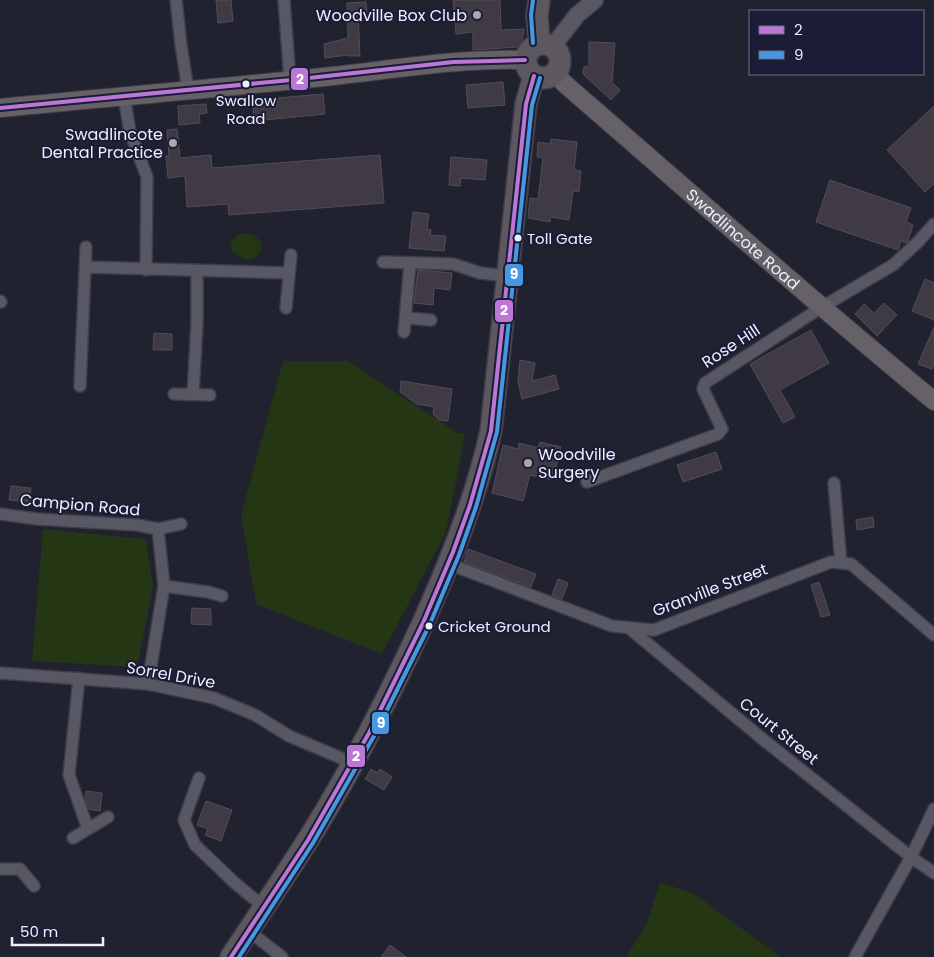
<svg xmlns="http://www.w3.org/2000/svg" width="934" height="957" viewBox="0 0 934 957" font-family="Poppins,sans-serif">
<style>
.green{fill:#243613}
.building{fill:#3f3a44;stroke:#524d57}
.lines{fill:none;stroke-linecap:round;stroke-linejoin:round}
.street-casing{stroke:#3e3d49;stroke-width:14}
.secondary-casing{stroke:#3e3d49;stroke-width:19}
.primary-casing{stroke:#3e3d49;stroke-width:20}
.highway-casing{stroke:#3e3d49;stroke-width:24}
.street{stroke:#575863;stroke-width:11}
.secondary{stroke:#575863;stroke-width:16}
.primary{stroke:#666167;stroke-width:18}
.highway{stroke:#5d585f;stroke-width:21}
.bus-1-casing{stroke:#1b1c36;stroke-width:8}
.bus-2-casing{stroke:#1b1c36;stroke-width:8}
.bus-1{stroke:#ba77d6;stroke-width:4}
.bus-2{stroke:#4699e1;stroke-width:4}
.poi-dot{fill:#a6a7b5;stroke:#1b1c36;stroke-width:2}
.bus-dot{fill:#edeffd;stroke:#1b1c36;stroke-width:2}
.labels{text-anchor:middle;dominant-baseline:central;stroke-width:4;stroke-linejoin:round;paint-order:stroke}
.bus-label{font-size:15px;fill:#edeffd;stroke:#1b1c36;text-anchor:start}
.poi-label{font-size:16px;fill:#edeffd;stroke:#1b1c36;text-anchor:end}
.street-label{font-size:16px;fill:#edeffd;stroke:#1b1c36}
.line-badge{stroke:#1b1c36;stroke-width:2}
.badge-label{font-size:14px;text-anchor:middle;font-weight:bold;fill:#fff}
</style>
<rect width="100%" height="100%" fill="#212230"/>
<path class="green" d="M245 233 255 236 262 243C259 264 246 263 232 251L231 242 237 235Z
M283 361H348L456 432 465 434 446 532 382 654 256 604 241 515Z
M43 529 146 539 153 587 137 667 32 661Z
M660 882 694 894 781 957H629L627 956 647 923Z"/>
<path class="building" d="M216 0H231L233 21 218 23Z
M453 0H500L501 30 524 29 522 43 518 47 473 50V32L456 34Z
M366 2 367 14H358L360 56H349L348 55 325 58 324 44 348 38 347 3Z
M589 42 615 43 612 82 620 90 611 100 584 75 583 71 584 67 589 66Z
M503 82 505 105 468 108 466 85Z
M323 94 325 114 254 121 253 108 278 105 277 98Z
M206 104 207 113 199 114 200 123 179 125 178 106Z
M934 106V184L925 192 887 150Z
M177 129 180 158 211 155 212 168 380 155 384 203 229 215 228 204 187 207 185 176 168 178 166 156H169L167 130Z
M551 139 577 142 574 170 581 171 579 192 573 191 569 220 551 217 550 222 528 218 530 198 538 199 543 158 537 157 538 142 550 144Z
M451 157 487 160 485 180 461 178 460 186 449 185Z
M830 180 911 208 906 222 913 225 908 241 906 243 901 241 898 250 816 222Z
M413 212 429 214 427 229 431 230 430 235 446 236 444 251 409 248Z
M418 270 452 273 450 290 434 288 433 305 414 303Z
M925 279 934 283V320L912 311Z
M884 303 897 315 877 336 855 314 864 304 874 313Z
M934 327V364L932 369 918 364Z
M811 330 829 363 780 390 795 417 783 423 750 364Z
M154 333 172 334V350H153Z
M520 360 535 363 532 381 555 375 559 389 522 399 518 381Z
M401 381 452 389 448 421 439 420 433 414 434 407 417 404 400 392Z
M540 442 561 447 553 480 530 475 523 501 492 493 503 445 518 449 519 443 538 448Z
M716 452 722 469 683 482 677 465Z
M11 486 31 488 29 502 9 500Z
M873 517 874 527 857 530 856 520Z
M468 549 536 574 531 587 464 562Z
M558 579 568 583 562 599 552 595Z
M819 582 830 615 821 617 811 585Z
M192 608 211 609V625L191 624Z
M371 769 378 773 380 769 392 777 384 790 365 779Z
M86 791 102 793 100 811 89 809 85 799Z
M206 801 232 810 221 841 205 835 208 829 197 825Z
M390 945 406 957H381Z"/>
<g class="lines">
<g class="street-casing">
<path id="street" d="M176 0 181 45 188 90
M284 0 290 80
M124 96 130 132 147 177 146 270
M383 262 453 264 480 273 508 276
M86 267 289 273
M0 301 1 302
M286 308 291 255
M407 318 431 320
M404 332 410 263
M80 386 86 247
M174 394 210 395
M193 394 197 324V271
M587 482 718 434 722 429 703 389 705 383 822 307 893 265 918 242 934 224
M834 483 841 563
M0 514 37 519 137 525 158 529 181 524
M449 564 612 626 654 630 831 562 851 564 934 635
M164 586 208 592 222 596
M629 628 765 741 911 857 934 873
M0 673 148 684 214 698 255 715 289 736 353 763
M79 678 69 775 88 829
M148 684 164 586 158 529
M199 778 184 820 195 845 236 884 264 907
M73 838 108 817
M0 869H20L34 886
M249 931 282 957
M855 957 911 857 934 809"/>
</g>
<g class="secondary-casing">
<path id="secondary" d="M553 46 577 15 595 0"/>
</g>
<g class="primary-casing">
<g id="primary">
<path id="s1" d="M555 74 566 85C689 191 809 299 934 401"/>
<path d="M0 108C111 97 222 88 333 76 396 69 461 58 525 60"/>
</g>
</g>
<g class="highway-casing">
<path id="highway" d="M539 0 537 15 539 43
M526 61a17 17 0 1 1 34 0a17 17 0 1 1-34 0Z
M231 957C257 918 283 879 308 840 351 771 389 697 423 623 451 560 476 498 491 431L526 104 534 76"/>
</g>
<use href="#street" class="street"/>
<use href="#secondary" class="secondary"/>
<use href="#primary" class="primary"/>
<use href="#highway" class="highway"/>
<g class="bus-1-casing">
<path id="bus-1" d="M0 108 291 80 453 62 525 60
M231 957 308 840 369 733 423 623 453 552 470 505 491 431 526 104 534 76"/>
</g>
<g class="bus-2-casing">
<path id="bus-2" d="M533 0 531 15 533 43
M239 957 313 843 374 736 429 626 459 555 476 507 497 432 532 105 540 78"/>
</g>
<use href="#bus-1" class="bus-1"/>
<use href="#bus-2" class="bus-2"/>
</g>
<g class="poi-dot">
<circle cx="477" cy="15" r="5"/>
<circle cx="173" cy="143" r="5"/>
<circle cx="528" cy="463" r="5"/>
</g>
<g class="bus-dot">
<circle cx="246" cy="84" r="4.5"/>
<circle cx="518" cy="238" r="4.5"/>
<circle cx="429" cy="626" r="4.5"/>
</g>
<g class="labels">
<g class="bus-label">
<text x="246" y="100" text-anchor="middle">Swallow<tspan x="246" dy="18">Road</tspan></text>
<text x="527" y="238">Toll Gate</text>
<text x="438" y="626">Cricket Ground</text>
</g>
<g class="poi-label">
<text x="467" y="15">Woodville Box Club</text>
<text x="163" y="134">Swadlincote<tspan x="163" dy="18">Dental Practice</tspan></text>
<text x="538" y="454" text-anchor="start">Woodville<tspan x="538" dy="18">Surgery</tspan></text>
</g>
<g class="street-label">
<text stroke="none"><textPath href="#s1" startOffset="250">Swadlincote Road</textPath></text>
<text transform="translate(731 346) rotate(-33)">Rose Hill</text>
<text transform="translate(80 505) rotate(5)">Campion Road</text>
<text transform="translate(710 590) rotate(-21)">Granville Street</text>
<text transform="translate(171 675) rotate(10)">Sorrel Drive</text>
<text transform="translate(779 731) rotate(39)">Court Street</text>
</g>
</g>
<g class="line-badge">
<rect x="290" y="67" width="19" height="24" rx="5" fill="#ba77d6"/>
<rect x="504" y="263" width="20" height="24" rx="5" fill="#4699e1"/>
<rect x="494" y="299" width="20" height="24" rx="5" fill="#ba77d6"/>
<rect x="371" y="711" width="19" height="24" rx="5" fill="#4699e1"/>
<rect x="346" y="744" width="20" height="24" rx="5" fill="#ba77d6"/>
</g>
<g class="badge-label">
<text x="300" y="84">2</text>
<text x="514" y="279">9</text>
<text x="504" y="315">2</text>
<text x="381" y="728">9</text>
<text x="356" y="761">2</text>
</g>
<rect x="749" y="10" width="175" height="65" fill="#1b1c36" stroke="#6f7086"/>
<rect x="759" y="26" width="25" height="8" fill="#ba77d6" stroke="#6f7086"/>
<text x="794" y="35" font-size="15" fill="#edeffd">2</text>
<rect x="759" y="51" width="25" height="8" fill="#4699e1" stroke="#6f7086"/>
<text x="794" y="60" font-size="15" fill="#edeffd">9</text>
<path d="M12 937v8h91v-8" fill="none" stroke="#edeffd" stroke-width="2.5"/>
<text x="20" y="937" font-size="15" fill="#edeffd" stroke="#1b1c36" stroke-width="4" paint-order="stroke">50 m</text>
</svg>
